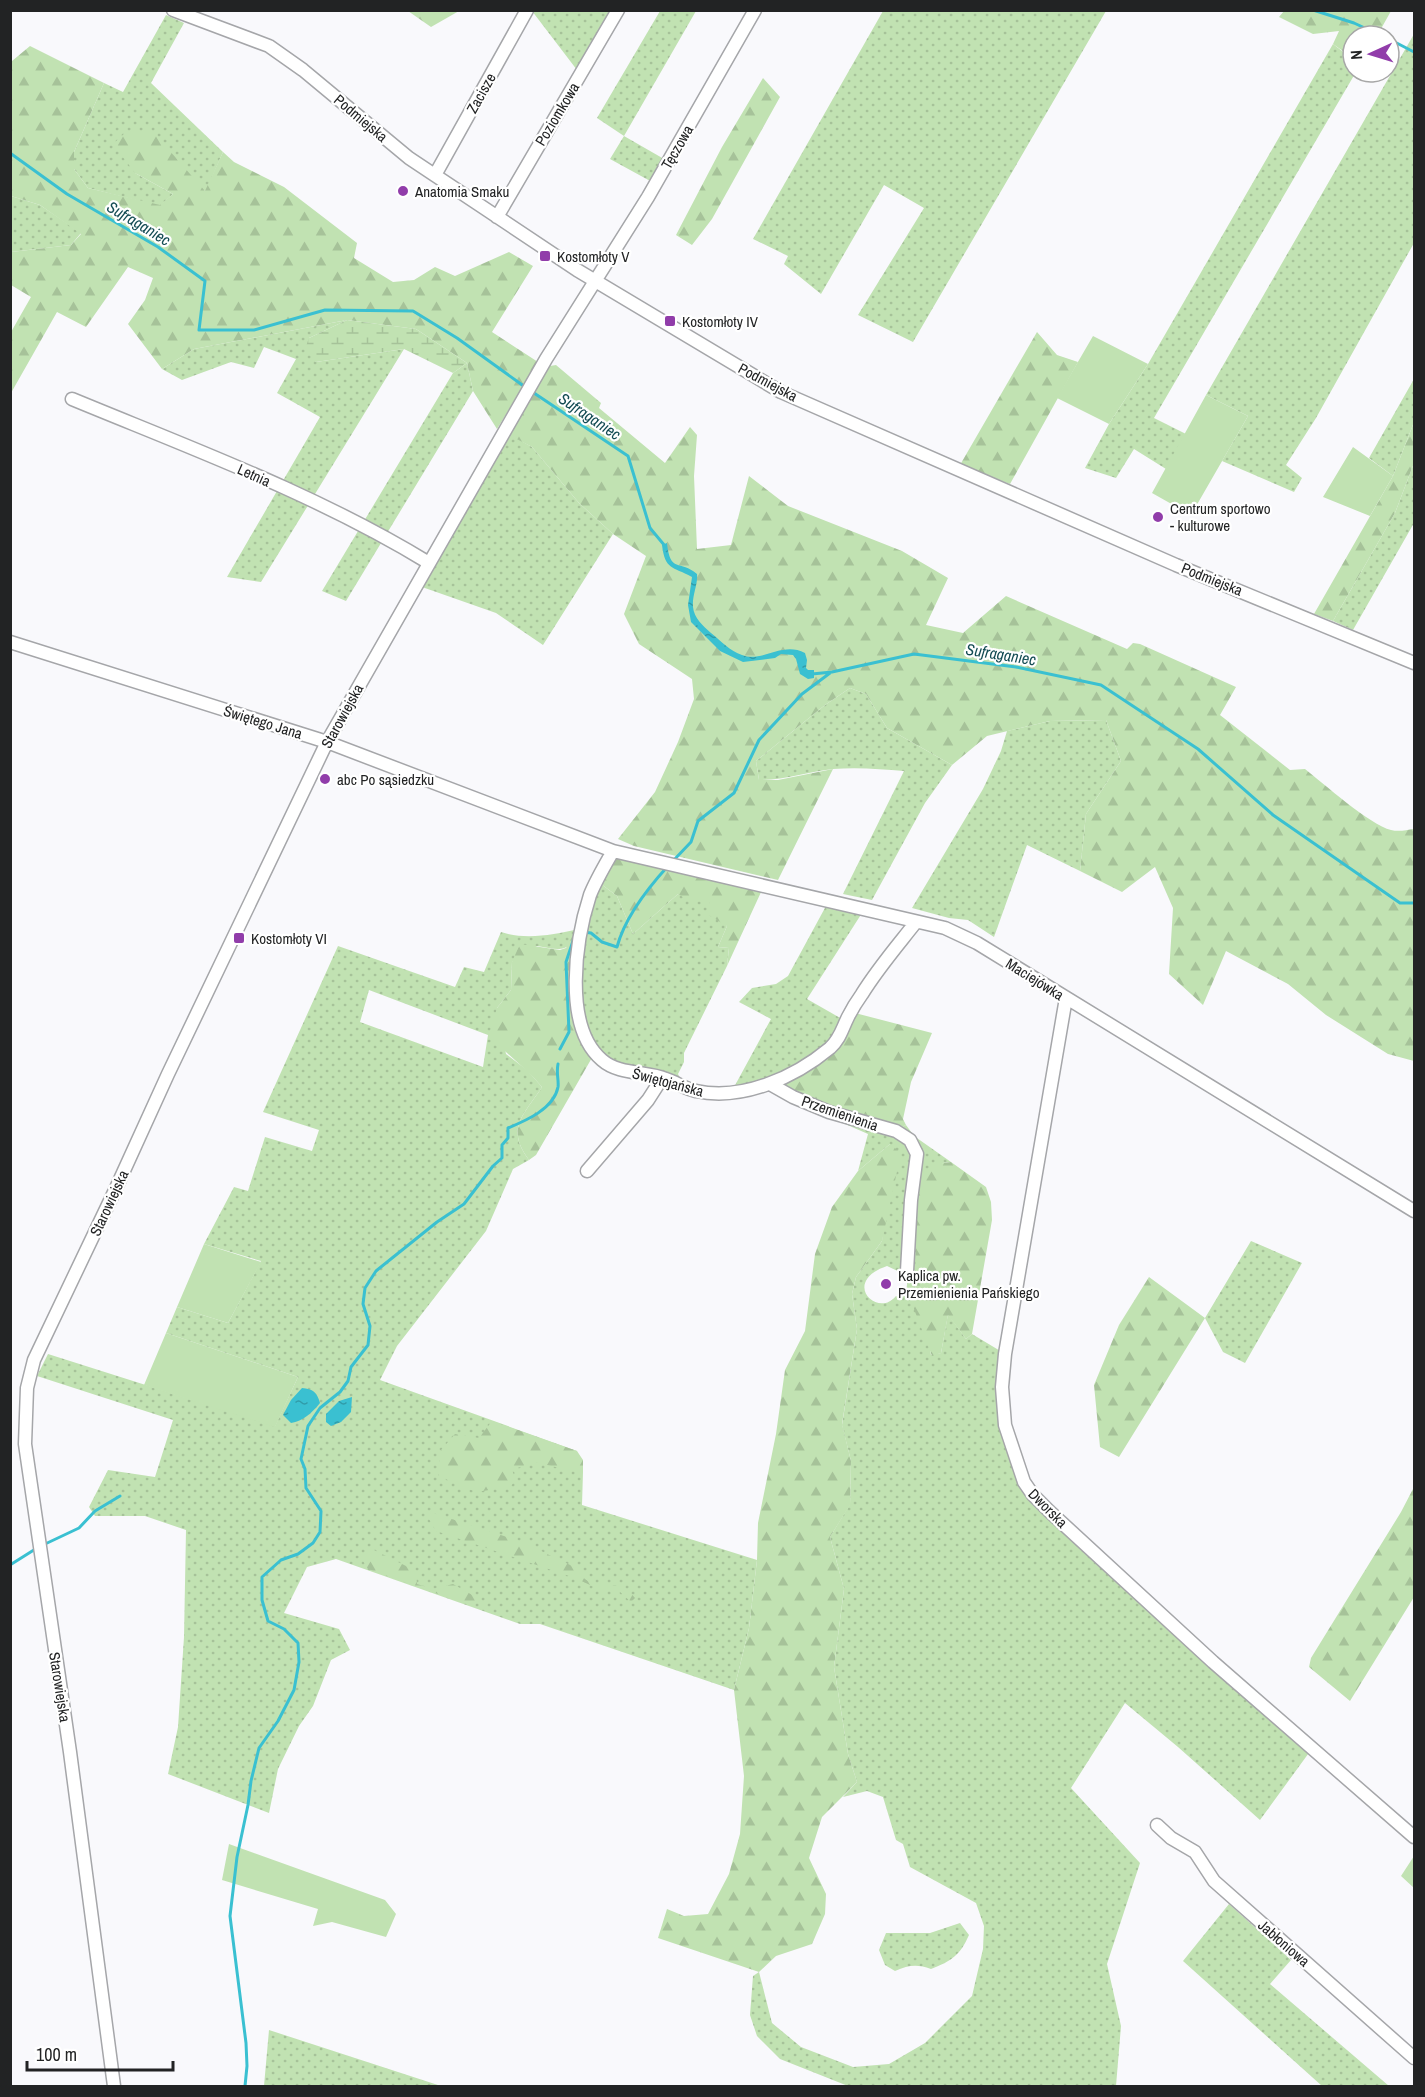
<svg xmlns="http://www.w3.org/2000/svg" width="1425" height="2097" viewBox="0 0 1425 2097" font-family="'Archivo Narrow',sans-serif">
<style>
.grass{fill:url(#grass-dots);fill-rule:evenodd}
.forest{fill:url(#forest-firs)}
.wetland{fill:url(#wetland-marsh)}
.garden{fill:#c1e2b2}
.water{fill:url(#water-ripples)}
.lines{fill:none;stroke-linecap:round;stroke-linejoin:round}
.stream{stroke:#3ac0d1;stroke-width:3}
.street-casing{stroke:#a5a6a9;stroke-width:15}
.street{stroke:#fff;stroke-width:12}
.poi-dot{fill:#913daa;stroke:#fff;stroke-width:2}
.labels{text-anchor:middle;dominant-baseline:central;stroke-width:4.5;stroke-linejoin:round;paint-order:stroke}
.street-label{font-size:15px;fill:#222324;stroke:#fff}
.poi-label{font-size:15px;fill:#222324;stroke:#fff;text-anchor:start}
.water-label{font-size:16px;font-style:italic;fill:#134b53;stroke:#fff}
</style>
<defs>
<pattern id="grass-dots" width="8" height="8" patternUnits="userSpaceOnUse" patternTransform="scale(1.5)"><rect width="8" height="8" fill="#c1e2b2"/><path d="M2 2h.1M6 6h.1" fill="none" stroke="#a6c299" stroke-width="1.8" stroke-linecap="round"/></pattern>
<pattern id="forest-firs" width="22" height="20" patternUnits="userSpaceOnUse" patternTransform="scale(1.5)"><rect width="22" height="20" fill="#c1e2b2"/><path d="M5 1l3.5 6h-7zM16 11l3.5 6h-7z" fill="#a6c299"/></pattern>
<pattern id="wetland-marsh" width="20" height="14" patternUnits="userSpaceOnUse" patternTransform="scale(1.5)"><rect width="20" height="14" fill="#c1e2b2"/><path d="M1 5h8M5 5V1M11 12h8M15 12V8" fill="none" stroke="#a6c299"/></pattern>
<pattern id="water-ripples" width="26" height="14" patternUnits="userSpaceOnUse" patternTransform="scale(1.5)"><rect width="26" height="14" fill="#3ac0d1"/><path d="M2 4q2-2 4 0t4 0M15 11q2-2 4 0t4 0" fill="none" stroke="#309ca9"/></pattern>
</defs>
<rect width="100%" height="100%" fill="#f9f9fc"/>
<path class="grass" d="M534 10 612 11 577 70 532 11Z
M660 11H696L624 136 664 159 652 182 610 159 624 136 597 118Z
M883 11H1106L913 342 858 315 924 208 884 185 821 294 784 264 788 256 753 239Z
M166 15 184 23 151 83 223 152 206 191 135 173 173 194 160 206 88 188 74 169V152L104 83 123 92Z
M1414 34V243L1316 418 1286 465 1302 478 1294 492 1222 461 1248 416 1206 395Z
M1333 44 1346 54 1353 55V72H1356L1154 418 1186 434 1166 469 1134 449 1116 478 1085 468 1109 424 1148 364Z
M11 196 40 205 81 233 71 245 11 252Z
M347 320 309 338 316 362 404 349 261 582 227 577 320 417 277 393 296 359 264 347 254 368 231 362 182 380 162 369 194 349Z
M467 363 473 391 346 601 322 591 453 373Z
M1414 379V422L1393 476 1369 458Z
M509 434 532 447 579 503 613 534 543 645 496 613 422 587Z
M1414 463V523L1353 630 1333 621 1395 513Z
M850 688 866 694 887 728 952 765 925 803 872 900 843 894 904 771C881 769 857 767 833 769 808 772 785 780 759 780L756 761 825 705Z
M1106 720 1121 761 1086 814 1080 871 1027 845 994 937 968 920 949 918 912 908 983 789 1001 751 1007 731 1050 721Z
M601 884 617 896 633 934 678 894 710 900 727 926 718 947 729 948 727 966 684 1053V1062L678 1074 680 1078 696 1084 695 1087 605 1058 593 1042 584 1020 579 994 584 938 593 897Z
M826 906 862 913 807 999 842 1019 838 1033 816 1054 774 1078 733 1089 771 1019 739 1002 752 988 776 984 788 976Z
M578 929C571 954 559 950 537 946L512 962 511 990 497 1008 506 1054 527 1070 542 1087C524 1115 505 1128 529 1160L513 1169 486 1231 397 1346 380 1380 577 1451 578 1472H583L582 1505 757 1560 749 1628 734 1690 540 1624H520L336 1559 307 1567 284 1613 339 1629 350 1650 331 1660 313 1706 299 1726 278 1769 269 1813 168 1774 178 1727 184 1637 186 1530 145 1516H95L89 1507 108 1470 155 1477 173 1420 37 1376 48 1354 275 1426 298 1377 166 1333 177 1307 228 1323 261 1261 204 1244 234 1187 248 1191 265 1137 312 1151 319 1130 263 1112 338 946 455 987 464 967 484 972 501 932C525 940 553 935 578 929ZM369 990 488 1035 483 1067 360 1022Z
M813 1110 900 1128 906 1125 914 1136 951 1162 943 1163 914 1198 916 1247 931 1355 941 1353 948 1314 966 1339 972 1334 1002 1352 998 1392 1027 1495 1311 1750 1260 1820 1178 1747 1125 1703 1071 1788 1140 1863 1107 1964 1121 2026 1116 2086H848L780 2059 757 2036 750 2015 753 1976 759 1972 772 2023 801 2047 853 2067 889 2064 925 2043 972 1996 983 1949 984 1926 976 1903 910 1867 903 1844 896 1840 883 1797 867 1791 843 1797 857 1782 848 1754 834 1667 844 1589 830 1537 850 1504 851 1461 842 1425 857 1329 852 1294 856 1277 882 1241 890 1144 858 1171 868 1134ZM887 1266 902 1273 906 1271C908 1283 908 1290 901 1299L896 1296C878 1319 840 1282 887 1266Z
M1251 1241 1302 1263 1245 1363 1223 1352 1205 1318Z
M1229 1904 1291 1960 1270 1984 1389 2086H1322L1183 1961Z
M960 1923 969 1935C960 1955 952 1961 931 1969 917 1964 909 1965 895 1971L885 1965 879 1950 886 1933H930Z
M269 2030 441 2086H264Z"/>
<path class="forest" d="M408 11H459L431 27Z
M1284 11H1391L1377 36H1353V55L1347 54 1333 44 1339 31 1313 34 1279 17Z
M30 46 104 83 74 152V169L88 188 160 205 173 194 135 173 113 144 126 132 154 133 205 191 223 152 234 162 284 187 357 243 354 258 393 282 414 280 435 267 455 276 509 252 533 266 492 332 538 362 497 429 473 391 467 363 416 329 347 320 194 349 162 369 128 324 145 300 153 278 128 267 86 327 57 312 11 393V332L31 297 11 285V252L71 245 81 234 40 205 11 196V60L12 61Z
M763 78 780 97 712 219 692 245 676 235 722 147Z
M1037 332 1057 355 1078 362 1010 484 960 465Z
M556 365 601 403 599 408 665 463 690 427 697 435 694 476 697 549 731 545 749 476 788 506 902 551 948 578 926 625 963 633 1006 596 1127 649 1133 643 1140 644 1236 687 1220 715 1290 770 1305 769C1323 783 1370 825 1391 830 1399 832 1406 830 1414 829V1061L1388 1054 1326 1015 1288 984 1226 951 1203 1005 1169 974 1173 908 1155 867 1122 892 1080 871 1086 814 1121 761 1106 720 1050 721 987 736 952 765 887 728 866 694 850 688 825 705 756 761 759 780H778L833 769 778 880 634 846 618 839 655 792 678 742 694 699 692 679 639 644 624 614 646 556 613 534 579 503 532 447 509 435 550 366Z
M1414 422V463L1395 513 1333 621 1314 614 1393 476Z
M614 857 762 890 727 966 729 948 718 947 727 926 707 914 710 900 691 902 678 894 633 934 617 896 601 884Z
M573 935 575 941 572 953 593 1056 536 1155 529 1160C505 1128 524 1115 542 1087 526 1068 506 1054 489 1035L497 1008 511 990 512 962 520 944 560 950 566 948Z
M855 1013 932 1033 911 1082 903 1119 906 1125 900 1128 892 1129 788 1091 785 1085 788 1079 825 1055Z
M890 1144 901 1153 882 1241 856 1277 852 1294 857 1329 842 1424 851 1461 850 1505 830 1537 844 1589 834 1667 848 1754 857 1782 822 1817 809 1858 826 1894 825 1914 812 1944 776 1956 759 1972 658 1938 667 1909 684 1916 708 1914 729 1874 740 1834 744 1776 734 1690 749 1628 757 1560 758 1523 776 1434 785 1370 805 1331 815 1254 832 1207 858 1171Z
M951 1162 986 1187 991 1202 992 1220 972 1334 966 1339 948 1315 941 1353 932 1356 914 1309 916 1247 914 1198 919 1173 943 1163Z
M1149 1277 1205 1318 1119 1457 1100 1447 1094 1385 1119 1325Z
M492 1421 577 1451 583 1460V1472H577L534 1462 512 1470 516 1480 509 1488C498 1485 491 1491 480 1491 466 1492 451 1481 438 1475L441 1450 455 1434 479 1438Z
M1414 1487V1597L1350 1701 1309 1667 1311 1658 1401 1512Z
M433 1513 532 1545C545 1555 561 1559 575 1568 580 1571 582 1578 588 1581 608 1589 620 1579 635 1598L631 1602 619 1591H603L575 1578 436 1531 429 1519Z
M372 1549 416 1571 417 1584 433 1589 453 1584 481 1600 463 1603 368 1569 362 1559Z"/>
<path class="wetland" d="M347 320 416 329 467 363 453 373 404 349 316 362 305 349 309 338Z"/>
<path class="garden" d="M1093 336 1148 364 1109 424 1057 398Z
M1206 395 1248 416 1191 515 1152 493Z
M1353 447 1393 476 1370 516 1323 497Z
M204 1244 261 1262 228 1323 177 1307Z
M166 1333 298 1377 275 1427 144 1385Z
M229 1844 385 1900 396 1914 386 1937 332 1922 313 1926 318 1909 222 1880Z
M1414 1856V1888L1401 1876Z"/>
<path class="water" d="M667 543C670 574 680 559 697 574 698 585 692 595 693 607 694 618 703 626 711 633 721 641 730 651 742 655 762 663 782 641 805 653L807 660 806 668 808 670H814V678L808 679 800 674 796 659 793 655 781 654 775 658 743 662 720 651 691 622 688 605 692 577C672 566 665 570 662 545Z
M302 1388C313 1389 317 1392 320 1403 312 1413 303 1421 291 1423L283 1415 291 1400Z
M352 1397 351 1412 341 1422 331 1426 326 1422V1414L339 1401Z"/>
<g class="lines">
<path class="stream" d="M1313 10 1354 23 1382 36
M1389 39 1414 52
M10 153 67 194 158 247 205 281 199 330H254L325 310 413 311 457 338 525 387
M531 391 628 456 650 528 665 546
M812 674 832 672 914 654 1016 667 1101 685 1198 749 1273 815 1400 903H1414
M672 862 691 842 698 821 734 793 759 740 802 694 830 673
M583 932 591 933 602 942 617 947C625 917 647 889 668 866
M560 1049 569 1032 566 962 574 938
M43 1545 79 1528 95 1511 120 1496
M10 1565 37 1548
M245 2086 247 2066 246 2043 230 1916 237 1857 248 1805 251 1781 259 1748 278 1721 294 1690 299 1662 298 1643 284 1629 268 1621 262 1600V1577L281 1560 298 1554 313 1543 320 1532 321 1511 306 1488 305 1469 301 1459 308 1426 320 1408 340 1392 348 1381 351 1367 368 1345 370 1326 363 1304 365 1288 376 1271 437 1222 464 1204 493 1166 502 1158V1145L508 1138V1128C525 1121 554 1109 558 1087 559 1080 556 1074 558 1064"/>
<g class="street-casing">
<path id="street" d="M173 10 269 46 303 70 409 158 577 270 781 392 1176 565 1414 663
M435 175 527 10
M497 217 618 10
M72 399C193 449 318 495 429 563
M10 642 327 742 613 851 945 928 977 943 1414 1211
M613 851C605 865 596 880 590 895 576 938 562 1026 602 1060 619 1075 646 1071 666 1079 676 1082 685 1089 696 1091 742 1101 794 1078 830 1048 840 1039 842 1029 848 1017 852 1009 857 1001 862 994 878 968 898 945 916 922
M1066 998 1005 1354 1002 1387 1005 1425 1024 1482 1033 1495 1049 1511 1213 1662 1414 1837
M770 1084 793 1097 829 1112 896 1131 910 1140 917 1154 911 1200 907 1271
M587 1171 648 1100 657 1086 658 1077
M1157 1825 1171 1838 1195 1852 1214 1881 1414 2058
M114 2086 70 1752 25 1444 27 1388 34 1360 117 1186 168 1074 327 742 546 359 648 197 755 10"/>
</g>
<use href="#street" class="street"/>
</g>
<g class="poi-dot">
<circle cx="403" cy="191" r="6"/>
<rect x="539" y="250" width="12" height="12" rx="3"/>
<rect x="664" y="315" width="12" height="12" rx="3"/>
<circle cx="1158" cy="517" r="6"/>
<circle cx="325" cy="779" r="6"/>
<rect x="233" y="932" width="12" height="12" rx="3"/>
<circle cx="886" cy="1284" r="6"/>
</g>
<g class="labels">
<g class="street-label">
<text transform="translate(481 93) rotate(-61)">Zacisze</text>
<text transform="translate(557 114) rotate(-59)">Poziomkowa</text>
<text transform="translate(361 118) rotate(40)">Podmiejska</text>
<text transform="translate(677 147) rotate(-60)">Tęczowa</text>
<text transform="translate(768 382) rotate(28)">Podmiejska</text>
<text transform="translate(254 475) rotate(24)">Letnia</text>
<text transform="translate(1212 579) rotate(22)">Podmiejska</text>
<text transform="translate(342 716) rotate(-61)">Starowiejska</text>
<text transform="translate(263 722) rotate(17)">Świętego Jana</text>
<text transform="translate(1035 979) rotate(32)">Maciejówka</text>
<text transform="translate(668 1082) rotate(15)">Świętojańska</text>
<text transform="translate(840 1113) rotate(19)">Przemienienia</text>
<text transform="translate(109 1203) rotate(-65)">Starowiejska</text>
<text transform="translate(1048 1508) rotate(45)">Dworska</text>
<text transform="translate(60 1687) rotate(81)">Starowiejska</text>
<text transform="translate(1284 1943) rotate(41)">Jabłoniowa</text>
</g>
<g class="poi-label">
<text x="415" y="191">Anatomia Smaku</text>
<text x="557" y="256">Kostomłoty V</text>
<text x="682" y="321">Kostomłoty IV</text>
<text x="1170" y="508">Centrum sportowo<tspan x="1170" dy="17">- kulturowe</tspan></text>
<text x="337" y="779">abc Po sąsiedzku</text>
<text x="251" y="938">Kostomłoty VI</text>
<text x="898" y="1275">Kaplica pw.<tspan x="898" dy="17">Przemienienia Pańskiego</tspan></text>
</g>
<g class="water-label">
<text transform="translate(139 223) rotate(31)">Sufraganiec</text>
<text transform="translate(590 416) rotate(34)">Sufraganiec</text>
<text transform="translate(1001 654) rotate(9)">Sufraganiec</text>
</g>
</g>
<rect width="1425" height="2097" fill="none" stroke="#222324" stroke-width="24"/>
<g transform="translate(1371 54) rotate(266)"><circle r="28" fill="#ffffff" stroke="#a7a7a7" stroke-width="1.5"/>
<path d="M0-4.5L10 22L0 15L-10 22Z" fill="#913daa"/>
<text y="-9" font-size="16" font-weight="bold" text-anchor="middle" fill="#222324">N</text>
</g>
<path d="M27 2061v9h146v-9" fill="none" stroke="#222324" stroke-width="3"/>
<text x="36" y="2061" font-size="18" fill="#222324" stroke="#ffffff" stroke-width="4.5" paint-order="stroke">100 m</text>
</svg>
